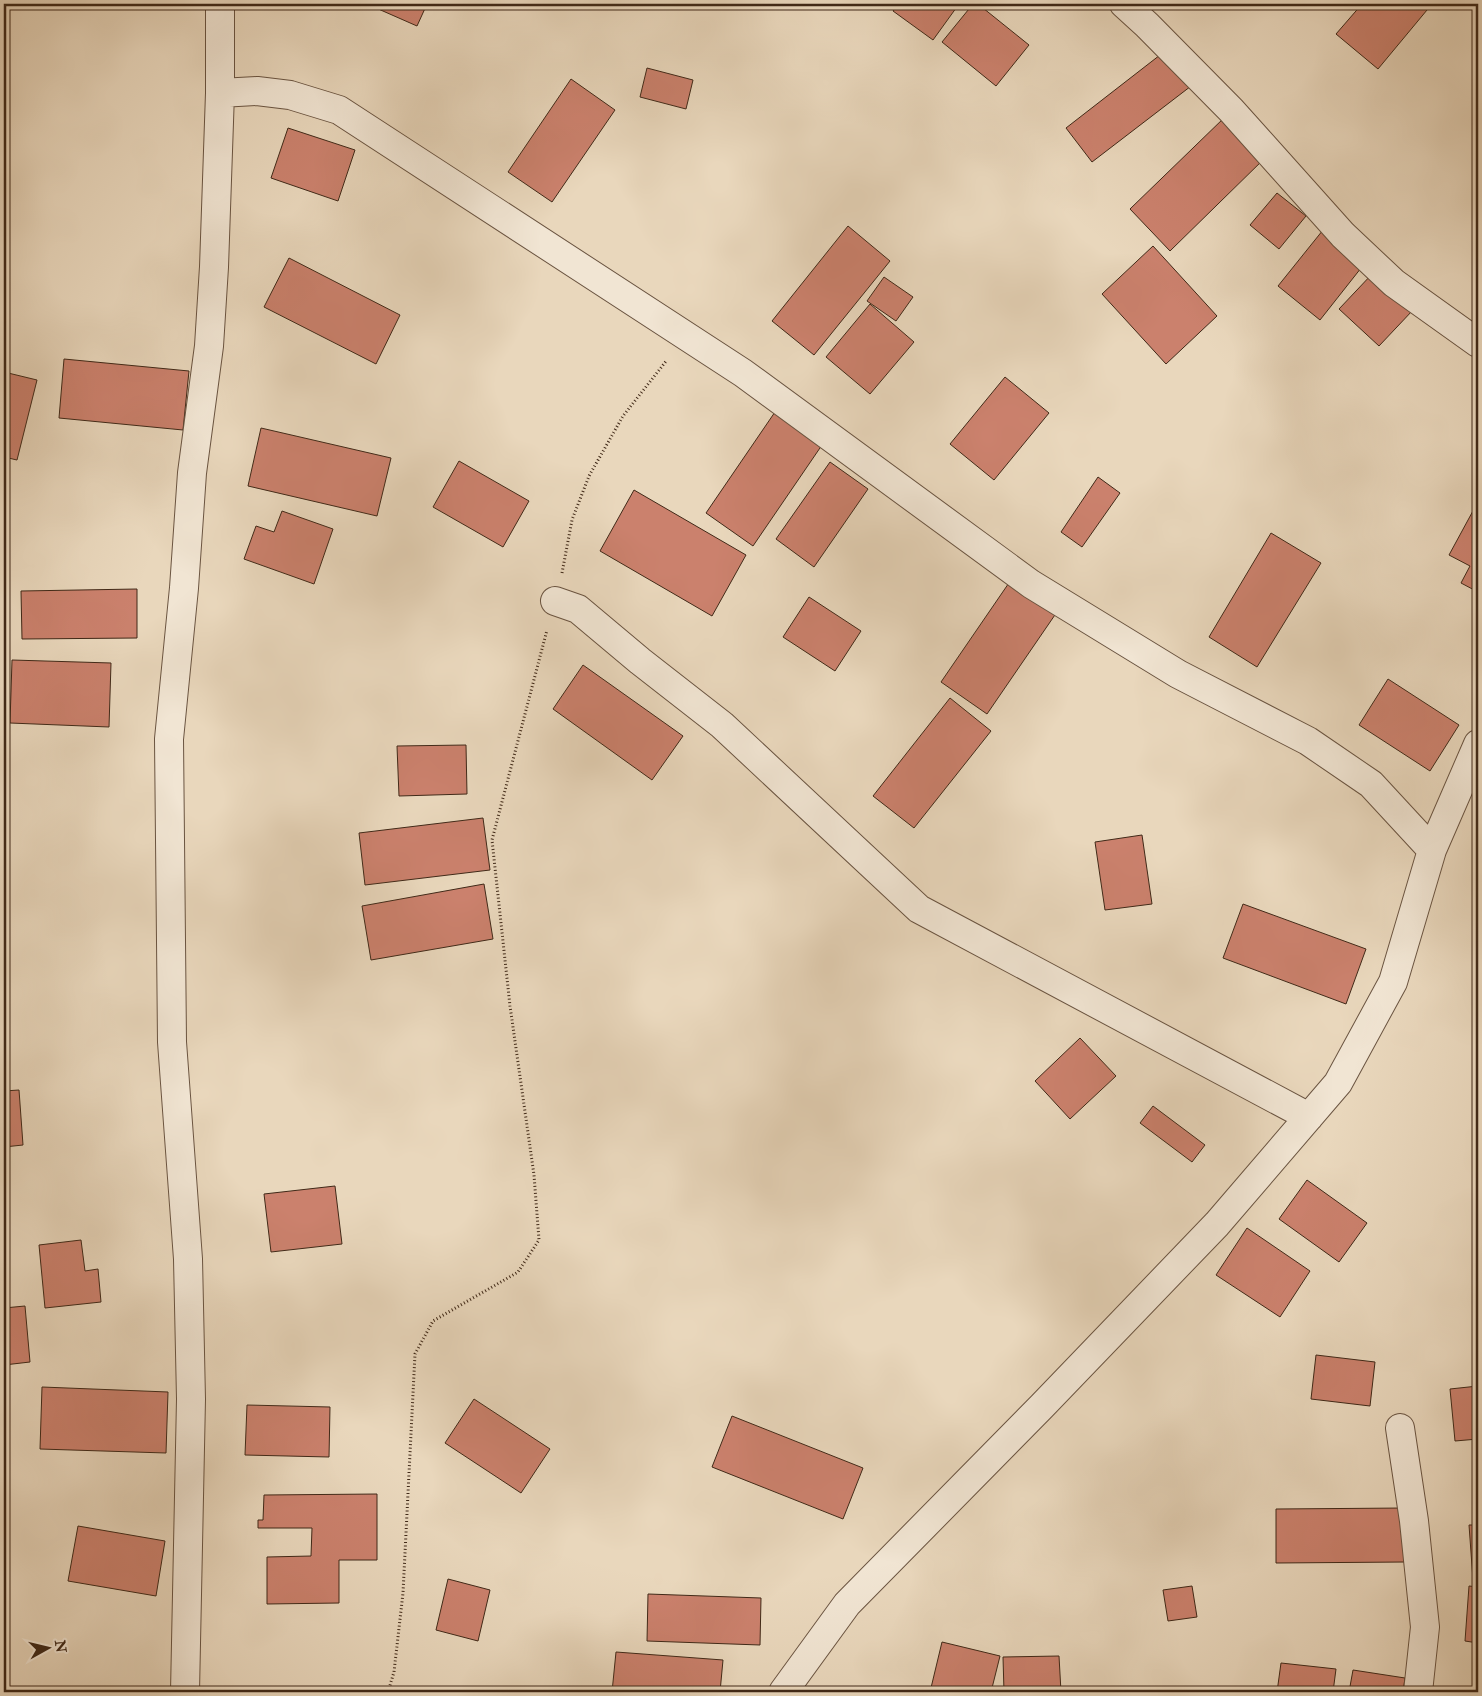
<svg xmlns="http://www.w3.org/2000/svg" width="1482" height="1696" viewBox="0 0 1482 1696" font-family="'IM FELL Double Pica',serif">
<style>
.building{fill:#cb816d;stroke:#402918}
.lines{fill:none;stroke-linecap:round;stroke-linejoin:round}
.street-casing{stroke:#6a5441;stroke-width:30}
.path{stroke:#402918;stroke-width:3;stroke-dasharray:1 2.5;stroke-linecap:butt}
.street{stroke:#f1e5d3;stroke-width:28}
</style>
<rect width="100%" height="100%" fill="#e9d7bc"/>
<filter id="stains"><feTurbulence type="fractalNoise" baseFrequency=".004" numOctaves="4"/><feColorMatrix values="0 0 0 0 .2 0 0 0 0 .09 0 0 0 0 .02 0 0 0 .5 -.17"/></filter>
<radialGradient id="worn" r=".72"><stop offset=".6" stop-color="#630" stop-opacity="0"/><stop offset="1" stop-color="#630" stop-opacity=".3"/></radialGradient>
<path class="building" d="M367 4H427L417 26Z
M898 4H959L933 40 893 11Z
M973 4H978L1029 45 996 86 942 42Z
M1362 4H1432L1378 69 1336 34Z
M1169 48 1195 83 1092 162 1066 128Z
M647 68 693 80 686 109 640 97Z
M571 79 615 110 552 202 508 172Z
M1226 116 1266 157 1170 251 1130 209Z
M288 128 355 150 338 201 271 178Z
M1277 193 1306 216 1279 249 1250 225Z
M848 226 890 261 814 355 772 321Z
M1323 230 1365 263 1320 320 1278 286Z
M1153 246 1217 316 1166 364 1102 294Z
M289 258 400 315 376 364 264 307Z
M1373 273 1413 310 1379 346 1339 309Z
M884 277 913 297 896 321 867 301Z
M870 304 914 342 870 394 826 357Z
M64 359 189 371 183 430 59 418Z
M4 372 37 380 17 460 4 457Z
M1005 377 1049 413 994 480 950 444Z
M775 412 822 445 753 546 706 513Z
M261 428 391 458 377 516 248 486Z
M459 461 529 501 503 547 433 507Z
M830 462 868 489 814 567 776 539Z
M1098 477 1120 493 1082 547 1061 532Z
M634 490 746 555 712 616 600 551Z
M1474 509 1478 511V592L1461 583 1470 566 1449 555Z
M282 511 333 529 314 584 244 559 256 526 274 532Z
M1271 533 1321 563 1257 667 1209 637Z
M1013 577 1059 609 987 714 941 682Z
M137 589V638L22 639 21 591Z
M809 597 861 631 835 671 783 637Z
M12 660 111 663 109 727 10 723Z
M583 665 683 736 652 780 553 709Z
M1388 679 1459 725 1430 771 1359 725Z
M950 698 991 731 914 828 873 796Z
M466 745 467 794 399 796 397 746Z
M483 818 490 870 365 885 359 833Z
M1142 835 1152 904 1105 910 1095 842Z
M484 884 493 939 371 960 362 906Z
M1243 904 1366 949 1346 1004 1223 958Z
M1080 1038 1116 1076 1070 1119 1035 1081Z
M19 1090 23 1145 4 1147V1091Z
M1153 1106 1205 1145 1192 1162 1140 1123Z
M1307 1180 1367 1223 1339 1262 1279 1219Z
M335 1186 342 1244 271 1252 264 1194Z
M1247 1228 1310 1271 1280 1317 1216 1275Z
M81 1240 85 1271 98 1269 101 1302 45 1308 39 1245Z
M25 1306 30 1362 4 1365V1308Z
M1316 1355 1375 1362 1370 1406 1311 1399Z
M1478 1386V1439L1455 1441 1450 1389Z
M42 1387 168 1392 166 1453 40 1449Z
M474 1399 550 1449 521 1493 445 1443Z
M247 1405 330 1407 329 1457 245 1455Z
M732 1416 863 1468 843 1519 712 1467Z
M377 1494V1560H339V1603L267 1604V1557L311 1556 312 1528H258V1520H263L264 1495Z
M1404 1508V1562L1276 1563V1509Z
M1469 1525H1478V1580H1473Z
M78 1526 165 1541 156 1596 68 1581Z
M448 1579 490 1590 478 1641 436 1630Z
M1192 1586 1197 1617 1168 1621 1163 1590Z
M1469 1586 1478 1587V1643L1465 1641Z
M648 1594 761 1598 760 1645 647 1641Z
M942 1642 1000 1656 991 1692H930Z
M616 1652 723 1660 720 1692H612Z
M1059 1656 1061 1692H1004L1003 1657Z
M1281 1663 1336 1669 1333 1692H1277Z
M1353 1670 1405 1678 1403 1692H1349Z"/>
<g class="lines">
<g class="street-casing">
<path id="street" d="M1124 4 1147 25 1231 110 1343 235 1394 283 1478 343
M220 93 257 91 290 95 339 110 743 373 1031 584 1178 674 1308 741 1371 784 1432 850
M555 601 578 609 640 661 722 725 919 909 1309 1117
M1400 1428 1414 1521 1425 1627 1418 1692
M185 1692 191 1399 188 1259 172 1042 169 739 184 588 192 473 209 346 214 267 220 93V4
M783 1692 847 1604 1042 1406 1217 1224 1338 1083 1393 982 1432 850 1478 744"/>
</g>
<path class="path" d="M562 573 572 520 589 476 623 416 667 360
M388 1692 394 1672 403 1593 415 1354 433 1321 518 1272 539 1240 534 1175 510 1006 492 840 547 630"/>
<use href="#street" class="street"/>
</g>
<rect width="1482" height="1696" fill="none" stroke="#e9d7bc" stroke-width="20"/>
<rect x="5" y="5" width="1472" height="1686" fill="none" stroke="#402918" stroke-width="2.5"/>
<rect x="10" y="10" width="1462" height="1676" fill="none" stroke="#402918"/>
<g transform="translate(48 1648) rotate(82)" stroke="#f1e5d3" stroke-width="4" paint-order="stroke">
<path d="M0-4L9 19L0 12L-9 19Z" fill="#402918"/>
<text y="-8" font-size="14" font-weight="bold" text-anchor="middle" fill="#402918">N</text>
</g>
<rect width="100%" height="100%" filter="url(#stains)"/>
<rect width="100%" height="100%" fill="url(#worn)"/>
</svg>
